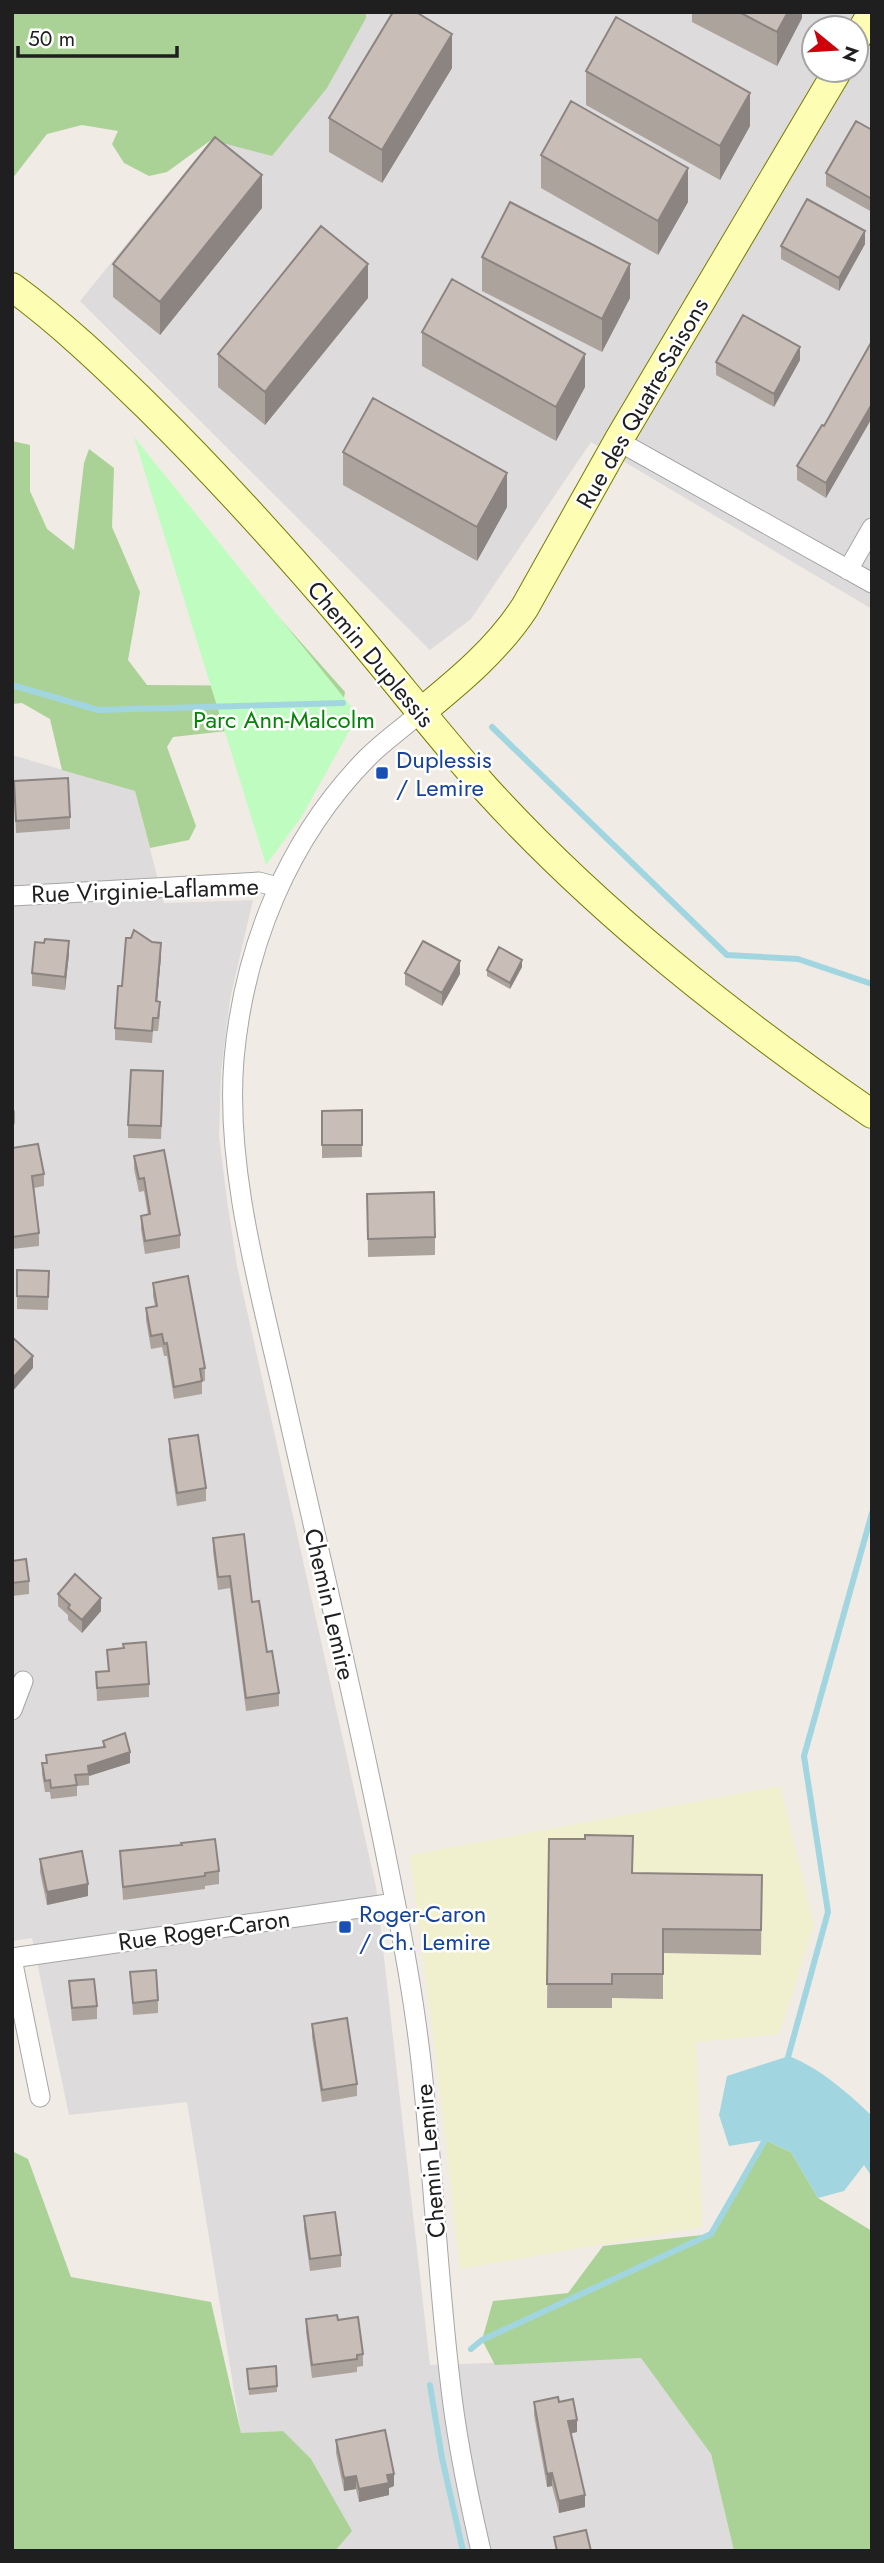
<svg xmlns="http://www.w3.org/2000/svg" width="884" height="2563" viewBox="0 0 884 2563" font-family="Jost,sans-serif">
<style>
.residential{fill:#dddbdb;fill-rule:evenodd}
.farmland{fill:#f0f0ce}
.forest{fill:#abd296}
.park{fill:#befdbf}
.water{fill:#a1d6e1}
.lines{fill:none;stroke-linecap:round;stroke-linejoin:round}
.stream{stroke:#a1d6e1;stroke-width:6}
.street-casing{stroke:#a6a6a6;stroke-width:21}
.secondary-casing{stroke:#757b00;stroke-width:30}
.street{stroke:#fff;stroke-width:19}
.secondary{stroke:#fefdb4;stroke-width:28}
.wall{fill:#aca39d}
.shaded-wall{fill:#8c8480}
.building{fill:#c8bdb7;stroke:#8c8480;stroke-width:2}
.transit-dot{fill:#1a4fb4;stroke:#fff;stroke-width:2.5}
.labels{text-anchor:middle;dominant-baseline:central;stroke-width:5;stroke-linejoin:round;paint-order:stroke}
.street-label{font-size:24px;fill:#1f1f1f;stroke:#fff}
.park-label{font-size:24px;fill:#048507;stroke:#fff}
.transit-label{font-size:24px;fill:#164399;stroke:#fff;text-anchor:start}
</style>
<rect width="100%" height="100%" fill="#f0ebe4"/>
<path class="residential" d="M366 12H872V609L591 442 471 619 430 650 80 301 211 140 366 18ZM814 28H856V70H814Z
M12 755 135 791 164 903 253 900 230 999 221 1072 219 1136 227 1200 237 1266 376 1887 430 2365 641 2358 711 2454 734 2551H329L283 2431 241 2434 187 2102 69 2115 32 1938 12 1941Z"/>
<path class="farmland" d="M780 1786 814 1925 779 2034 696 2042 702 2227 460 2269 440 2091 410 1855Z"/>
<path class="forest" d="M12 12H366V18L327 88 272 156 211 140 167 172 149 176 124 163 112 144 118 131 82 125 47 134 12 179Z
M12 441 30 445V491L47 529 74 550 84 463 89 449 114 468 112 527 140 592 128 660 147 685 287 686 275 613 345 692 343 703 334 719 173 737 167 747 196 826 189 840 150 848 135 791 62 770 50 719 22 703 12 704Z
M765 2140 791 2152 818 2198 872 2231V2551H734L711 2454 641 2358 495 2365 482 2340 493 2301 568 2293 603 2246 711 2234Z
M12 2151 28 2159 71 2277 211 2302 241 2433 283 2431 311 2459 352 2531 335 2551H12Z"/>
<path class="park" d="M134 437 358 715 302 816 266 865Z"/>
<path class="water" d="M789 2056C821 2069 847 2092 872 2116V2177L864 2165 844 2191 818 2198 791 2152 765 2140 729 2146 719 2115 727 2076Z"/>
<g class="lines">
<path class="stream" d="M12 685 98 710 343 703
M492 727 727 955 798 959 872 984
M787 2061 828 1912 804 1756 872 1513
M471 2349 482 2340 711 2234 765 2140 767 2132
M430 2385 442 2458 463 2551"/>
<g class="street-casing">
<path id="street" d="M618 441 872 583
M848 570 872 528
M420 713C403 728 384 741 368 757 288 838 244 947 234 1059 225 1168 259 1286 283 1392 321 1561 362 1731 395 1901 405 1951 414 2003 420 2053 433 2162 437 2271 450 2380 456 2437 468 2495 481 2551
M12 896 259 882 277 887
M12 1710 23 1681
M12 1958 395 1903
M12 1959 40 2097"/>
</g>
<g class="secondary-casing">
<path id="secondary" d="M856 39 872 13
M12 287C60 322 105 365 147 406 217 475 283 548 347 623 394 678 438 735 486 789 600 914 733 1018 872 1114
M420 713C459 681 497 650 525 607L618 441 838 70"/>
</g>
<use href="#street" class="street"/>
<use href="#secondary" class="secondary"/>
</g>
<path class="wall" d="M692 12H802V18L777 66 692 22Z
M452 68 382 183 329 152V118Z
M586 71 750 126 720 180 586 105Z
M872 130V212L826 186V173Z
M541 155 688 202 658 255 541 188Z
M262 208 160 335 113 297V264Z
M865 244 839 291 781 259V246Z
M482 257 630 298 602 352 482 291Z
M368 298 265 425 218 387V354Z
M422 332 585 387 556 441 422 366Z
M872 341 826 498 797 480V466L824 426Z
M800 360 774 407 716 375V362Z
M343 452 507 507 477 561 343 485Z
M14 781 70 817V829L16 833Z
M69 954 65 990 32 986V973Z
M161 956 157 1001 160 1014 158 1031H153L152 1043 115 1040V1028L122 986Z
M522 967 510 989 487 976V970Z
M405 973 460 974 442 1006 405 985Z
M163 1084 161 1139 128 1138V1125Z
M12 1108 15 1111V1124L12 1123Z
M362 1110V1157L322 1158V1111Z
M12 1148 44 1174V1186L34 1188 39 1233V1246L12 1249Z
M134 1156 180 1235V1248L145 1254 141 1229V1216L148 1215 144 1191 139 1192 134 1169Z
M367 1194 435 1237V1255L368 1257Z
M17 1270 49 1271 48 1310 17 1309Z
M153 1283 205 1368V1381H202V1394L174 1399 167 1356H164L162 1347 151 1349 146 1320V1308L155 1306 153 1296Z
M169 1439 206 1488V1501L177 1506 169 1452Z
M213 1538 252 1602 279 1693V1706L246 1711 230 1588 218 1590 213 1551Z
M12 1561 29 1581V1594L12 1596Z
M58 1594 101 1611 82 1633 68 1620V1615L58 1606Z
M107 1650 149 1684V1697L97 1701 96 1672 108 1671Z
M103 1741 130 1763 89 1776V1785L77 1786V1796L51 1799 50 1792H45L42 1774V1763H46V1755L103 1748Z
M549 1839 632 1873 762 1875 761 1955 663 1953V1999L612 1998V2008H547Z
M120 1851 219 1871V1884L205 1886V1889L123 1900Z
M40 1859 88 1896 47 1905 40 1872Z
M130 1972 158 2000V2013L133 2015Z
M69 1981 97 2006V2019L72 2021Z
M312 2024 357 2084V2096L322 2102 312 2037Z
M304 2216 341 2255V2267L310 2271 304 2228Z
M306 2319 338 2320 363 2354V2366L357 2367V2372L312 2378 306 2332Z
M247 2375 277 2386V2392L249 2395Z
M534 2402H559L577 2432 571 2433 585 2507 559 2513 552 2486 547 2487 534 2415Z
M336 2440 394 2486 389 2488V2495L359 2502 356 2489 344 2491 336 2453Z"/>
<path class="shaded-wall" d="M788 12H802V18L777 66V32Z
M452 34V68L382 183V150Z
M750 93V126L720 180V146Z
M688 168V202L658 255V221Z
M262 175V208L160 335V302Z
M865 231V244L839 291V278Z
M368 264V298L265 425V392Z
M630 264V298L602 352V319Z
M800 347V360L774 407V394Z
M585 354V387L556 441V407Z
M872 404V418L826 498V483Z
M507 473V507L477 561V527Z
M69 941V954L65 990V977Z
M161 943V956L156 1014V1001Z
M522 960V967L510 989V983Z
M460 961V974L442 1006V993Z
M33 1356V1368L12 1392V1379Z
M101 1598V1611L82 1633V1620Z
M130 1752V1763L89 1776 88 1766Z
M88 1884V1896L47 1905V1892Z
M577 2420V2432L568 2434V2421Z
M552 2473V2486L547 2487V2474Z
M394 2474V2486L389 2488V2495L359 2502V2489L387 2475Z
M356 2476V2489L344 2491V2478Z
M585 2495V2507L559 2513V2501Z"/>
<path class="building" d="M393 12H416L452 34 382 150 329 118Z
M739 12H788L777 32Z
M616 17 750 93 720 146 586 71Z
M571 101 688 168 658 221 541 155Z
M856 121 872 130V199L826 173Z
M215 137 262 175 160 302 113 264Z
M807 199 865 231 839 278 781 246Z
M510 202 630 264 602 319 482 257Z
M321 226 368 264 265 392 218 354Z
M452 279 585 354 556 407 422 332Z
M743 315 800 347 774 394 716 362Z
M872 341V404L826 483 797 466 822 425 824 426Z
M373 398 507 473 477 527 343 452Z
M68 778 70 817 16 821 14 781Z
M134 930 152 942 161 943 156 1001 160 1002 158 1018H153L152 1031 115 1028 118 986H122L126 938H131Z
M45 939 69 941 65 977 32 973 35 942 44 943Z
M423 941 460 961 442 993 405 973Z
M499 947 522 960 510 983 487 970Z
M131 1070 163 1071 161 1126 128 1125Z
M362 1110V1145H322V1111Z
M38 1144 44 1174 32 1176 39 1233 12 1237V1148Z
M164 1150 180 1235 145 1241 141 1216 150 1214 144 1178 139 1179 134 1156Z
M434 1192 435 1237 368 1239 367 1194Z
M17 1270 49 1271 48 1297 17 1296Z
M188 1276 205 1368 200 1369 202 1381 174 1387 167 1343 164 1344 162 1334 151 1336 146 1308 157 1306 153 1283Z
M12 1337 33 1356 12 1379Z
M198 1435 206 1488 177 1493 169 1439Z
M244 1534 252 1602 259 1601 267 1652 272 1651 279 1693 246 1698 230 1576 218 1577 213 1538Z
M26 1559 29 1581 12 1583V1561Z
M75 1574 101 1598 82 1620 68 1608 70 1605 58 1594Z
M146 1642 149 1684 97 1688 96 1672 109 1671 107 1650 124 1648 123 1644Z
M125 1733 130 1752 88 1766 89 1774 75 1775 77 1785 51 1788 50 1780 45 1781 42 1763H47L46 1755 105 1747 103 1741Z
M585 1835 633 1836 632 1873 762 1875 761 1930 663 1929V1974H612V1984H547L549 1839H585Z
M215 1839 219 1871 205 1873V1876L123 1887 120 1851 182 1845 181 1843Z
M82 1851 88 1884 47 1892 40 1859Z
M156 1970 158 2000 133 2003 130 1972Z
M94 1979 97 2006 72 2008 69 1981Z
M347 2018 357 2084 322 2090 312 2024Z
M335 2212 341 2255 310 2259 304 2216Z
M337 2315 338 2320 358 2317 363 2354 357 2355V2359L312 2365 306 2319Z
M276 2366 277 2386 249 2389 247 2369Z
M558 2397 559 2402 573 2399 577 2420 568 2421 585 2495 559 2501 552 2473 547 2474 534 2402Z
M385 2430 394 2474 387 2475 389 2483 359 2489 356 2476 344 2478 336 2440Z
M586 2530 591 2551H557L554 2537Z"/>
<g class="transit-dot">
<rect x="375" y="766" width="14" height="14" rx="3.5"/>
<rect x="338" y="1920" width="14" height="14" rx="3.5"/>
</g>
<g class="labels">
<g class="street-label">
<text transform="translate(642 403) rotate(-60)">Rue des Quatre-Saisons</text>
<text transform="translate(371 654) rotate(50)">Chemin Duplessis</text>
<text transform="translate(145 890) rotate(-2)">Rue Virginie-Laflamme</text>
<text transform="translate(330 1604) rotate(77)">Chemin Lemire</text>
<text transform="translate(204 1930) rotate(-8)">Rue Roger-Caron</text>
<text transform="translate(430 2161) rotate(-95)">Chemin Lemire</text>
</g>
<g class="park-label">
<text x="284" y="719">Parc Ann-Malcolm</text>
</g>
<g class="transit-label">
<text x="396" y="759">Duplessis<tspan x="396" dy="28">/ Lemire</tspan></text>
<text x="359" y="1913">Roger-Caron<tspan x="359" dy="28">/ Ch. Lemire</tspan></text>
</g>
</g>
<rect width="884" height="2563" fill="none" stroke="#1f1f1f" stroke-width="28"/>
<g transform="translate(835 49) rotate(108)"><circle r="33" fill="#ffffff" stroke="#a5a5a5" stroke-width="2"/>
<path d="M0-5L12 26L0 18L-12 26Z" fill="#cd000c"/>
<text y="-10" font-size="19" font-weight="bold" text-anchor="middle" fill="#1f1f1f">N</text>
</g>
<path d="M18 46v10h159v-10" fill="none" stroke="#1f1f1f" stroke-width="3.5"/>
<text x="28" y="46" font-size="21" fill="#1f1f1f" stroke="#ffffff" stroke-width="5" paint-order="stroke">50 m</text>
</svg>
